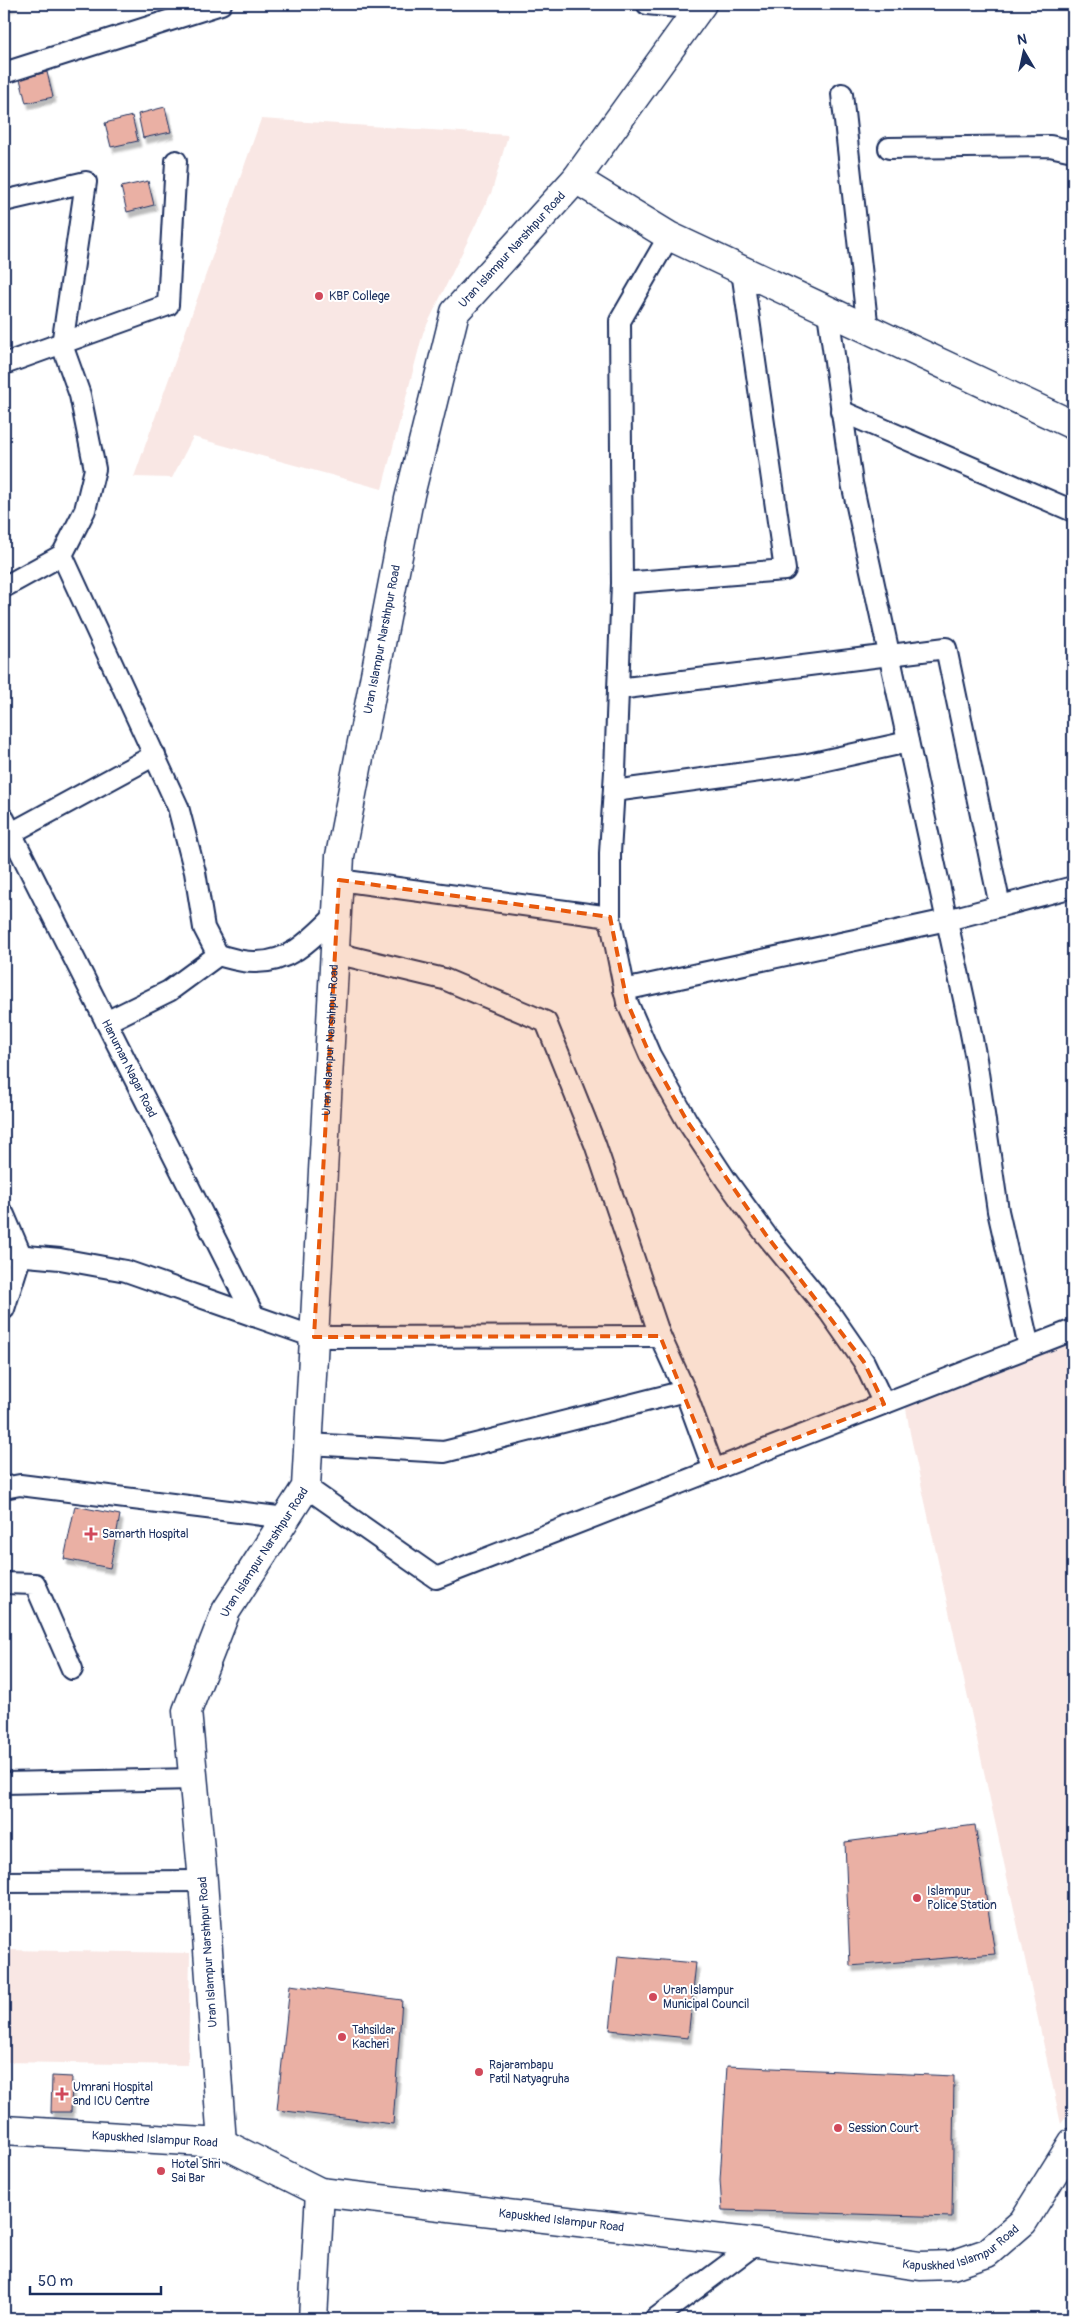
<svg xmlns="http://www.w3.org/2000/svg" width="1077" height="2323" viewBox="0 0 1077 2323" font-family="Pangolin,sans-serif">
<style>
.built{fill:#f9e7e4}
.building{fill:#eab0a4;stroke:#1b2f5e;filter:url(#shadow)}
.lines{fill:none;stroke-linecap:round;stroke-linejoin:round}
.street-casing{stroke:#1b2f5e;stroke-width:24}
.secondary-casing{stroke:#1b2f5e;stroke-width:31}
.street{stroke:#fff;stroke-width:20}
.secondary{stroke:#fff;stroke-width:28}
.marked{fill:#e8590c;fill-opacity:0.2;stroke:#e8590c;stroke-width:4;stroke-dasharray:10 6;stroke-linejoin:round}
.poi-dot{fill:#d1495b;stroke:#fff;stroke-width:2}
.labels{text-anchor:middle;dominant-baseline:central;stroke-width:4;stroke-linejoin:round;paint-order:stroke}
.street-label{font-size:12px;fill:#1b2f5e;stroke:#fff}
.poi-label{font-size:12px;fill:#1b2f5e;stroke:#fff;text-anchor:start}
</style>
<defs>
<filter id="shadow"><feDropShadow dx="3" dy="5.5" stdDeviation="1" flood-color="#0004"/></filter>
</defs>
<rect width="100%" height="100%" fill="#fff"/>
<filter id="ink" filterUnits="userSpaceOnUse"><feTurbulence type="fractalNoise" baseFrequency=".02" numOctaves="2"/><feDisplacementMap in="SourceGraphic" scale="10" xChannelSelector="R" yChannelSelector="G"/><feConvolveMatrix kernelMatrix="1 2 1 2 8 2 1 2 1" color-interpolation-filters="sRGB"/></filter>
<g filter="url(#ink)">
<path class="built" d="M261 119 508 135 492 191 423 333 382 489 193 437 172 478 134 477Z
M1073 1334V2107L1061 2124 910 1433 904 1396Z
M4 1950 190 1953 188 2065 4 2062Z"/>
<path class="building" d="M4 4H16L4 7Z
M47 72 53 97 26 103 20 79Z
M165 107 171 132 143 138 138 114Z
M132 116 138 141 111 147 105 123Z
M148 181 154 205 127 212 121 187Z
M75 1506 120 1515 110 1568 64 1559Z
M975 1825 995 1954 850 1966 845 1842Z
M618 1956 696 1963 688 2038 610 2030Z
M290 1985 402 2000 393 2124 277 2110Z
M727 2066 954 2076 952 2217 722 2210 720 2180Z
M52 2076 72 2077 71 2112H51Z"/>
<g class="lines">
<g class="street-casing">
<g id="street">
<path d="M647 4 699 9"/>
<path d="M4 73 221 4"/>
<path d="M842 94 868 331"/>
<path d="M889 148 1050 146 1073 151"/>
<path d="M4 201 86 182 62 345 80 395 95 469 85 510 62 555 4 587"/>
<path d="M828 312 852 483 967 1013 976 1059 998 1211 1029 1347"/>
<path d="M4 364 168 305 176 161"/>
<path d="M841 411 1073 511"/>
<path d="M62 555 178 807 195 872 204 928 218 955"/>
<path d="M622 583 785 570 742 271"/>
<path d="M618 689 946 648 1000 906"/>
<path d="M614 791 804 765 908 742"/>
<path id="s1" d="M4 819 254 1316"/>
<path d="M4 837 155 755"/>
<path d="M339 880 610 917 627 1002 650 1055 687 1121 726 1180 766 1235 830 1313 864 1362 884 1404"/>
<path d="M610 917V853L615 771 622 583 620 321 669 236"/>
<path d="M335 953 444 979 546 1022 595 1144 660 1336 685 1391 714 1470"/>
<path d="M624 990 947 920 1073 887"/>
<path d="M106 1022 169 991 218 955C230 958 244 963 256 962 292 962 313 937 337 914"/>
<path d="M4 1215 21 1255 4 1309"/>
<path d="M4 1254 60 1259 126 1271 314 1337 660 1336"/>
<path d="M309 1444 444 1452 685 1391"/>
<path d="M306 1487 436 1578 1073 1330"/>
<path d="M4 1488 20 1485 286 1518"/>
<path d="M4 1583 35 1584 72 1669"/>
<path d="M4 1783 194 1779"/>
<path d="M4 1882 203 1881"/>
<path d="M655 2319 757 2243"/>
</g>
</g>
<g class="secondary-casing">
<g id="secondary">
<path d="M576 179 669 236 1073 425"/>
<path id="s2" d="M4 2130 222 2143 320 2192 757 2243 920 2266 952 2265 987 2253 1023 2222 1073 2142"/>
<path id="s3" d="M222 2143 203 1881 187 1711 226 1611 306 1487 340 856 409 499 455 312 576 179 702 4"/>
<path d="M313 2319 320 2192"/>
</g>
</g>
<use href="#street" class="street"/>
<use href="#secondary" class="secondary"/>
</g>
</g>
<path class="marked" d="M339 880 610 917 627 1002 650 1055 687 1121 766 1235 864 1362 884 1404 714 1470 660 1336 314 1337Z"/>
<g class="poi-dot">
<circle cx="319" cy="296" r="5"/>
<path d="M88.5 1526.5h5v5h5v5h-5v5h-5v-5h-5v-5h5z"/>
<circle cx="917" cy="1898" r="5"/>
<circle cx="653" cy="1997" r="5"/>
<circle cx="342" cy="2037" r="5"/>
<circle cx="479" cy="2072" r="5"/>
<path d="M59.5 2086.5h5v5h5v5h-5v5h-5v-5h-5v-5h5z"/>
<circle cx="838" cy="2128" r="5"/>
<circle cx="161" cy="2171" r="5"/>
</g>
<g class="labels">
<g class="street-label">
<text stroke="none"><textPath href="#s3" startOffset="1961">Uran Islampur Narshhpur Road</textPath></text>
<text stroke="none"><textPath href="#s3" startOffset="1541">Uran Islampur Narshhpur Road</textPath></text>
<text stroke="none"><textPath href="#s3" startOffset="1136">Uran Islampur Narshhpur Road</textPath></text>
<text stroke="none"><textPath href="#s1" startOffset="279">Hanuman Nagar Road</textPath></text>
<text stroke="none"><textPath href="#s3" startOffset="611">Uran Islampur Narshhpur Road</textPath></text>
<text transform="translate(208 1952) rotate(-94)">Uran Islampur Narshhpur Road</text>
<text stroke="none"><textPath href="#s2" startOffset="151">Kapuskhed Islampur Road</textPath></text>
<text stroke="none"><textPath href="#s2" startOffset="571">Kapuskhed Islampur Road</textPath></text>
<text stroke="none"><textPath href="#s2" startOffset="978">Kapuskhed Islampur Road</textPath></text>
</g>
<g class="poi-label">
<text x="329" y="296">KBP College</text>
<text x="102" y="1534">Samarth Hospital</text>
<text x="927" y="1891">Islampur<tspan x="927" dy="14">Police Station</tspan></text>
<text x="663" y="1990">Uran Islampur<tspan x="663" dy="14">Municipal Council</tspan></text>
<text x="352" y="2030">Tahsildar<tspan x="352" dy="14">Kacheri</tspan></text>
<text x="489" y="2065">Rajarambapu<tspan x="489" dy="14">Patil Natyagruha</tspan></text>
<text x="73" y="2087">Umrani Hospital<tspan x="73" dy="14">and ICU Centre</tspan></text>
<text x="848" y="2128">Session Court</text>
<text x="171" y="2164">Hotel Shri<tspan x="171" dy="14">Sai Bar</tspan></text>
</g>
</g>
<rect width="1077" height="2323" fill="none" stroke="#fff" stroke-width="20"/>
<rect x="10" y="10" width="1057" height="2303" fill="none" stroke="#1b2f5e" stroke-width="2" filter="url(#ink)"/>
<g transform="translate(1024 52) rotate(351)" stroke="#ffffff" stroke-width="4" paint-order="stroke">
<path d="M0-4L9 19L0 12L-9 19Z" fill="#1b2f5e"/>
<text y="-8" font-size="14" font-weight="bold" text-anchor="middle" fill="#1b2f5e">N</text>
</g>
<path d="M30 2286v8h131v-8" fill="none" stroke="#1b2f5e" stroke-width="2.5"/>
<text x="38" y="2286" font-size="15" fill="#1b2f5e" stroke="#ffffff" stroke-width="4" paint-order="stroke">50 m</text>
</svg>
